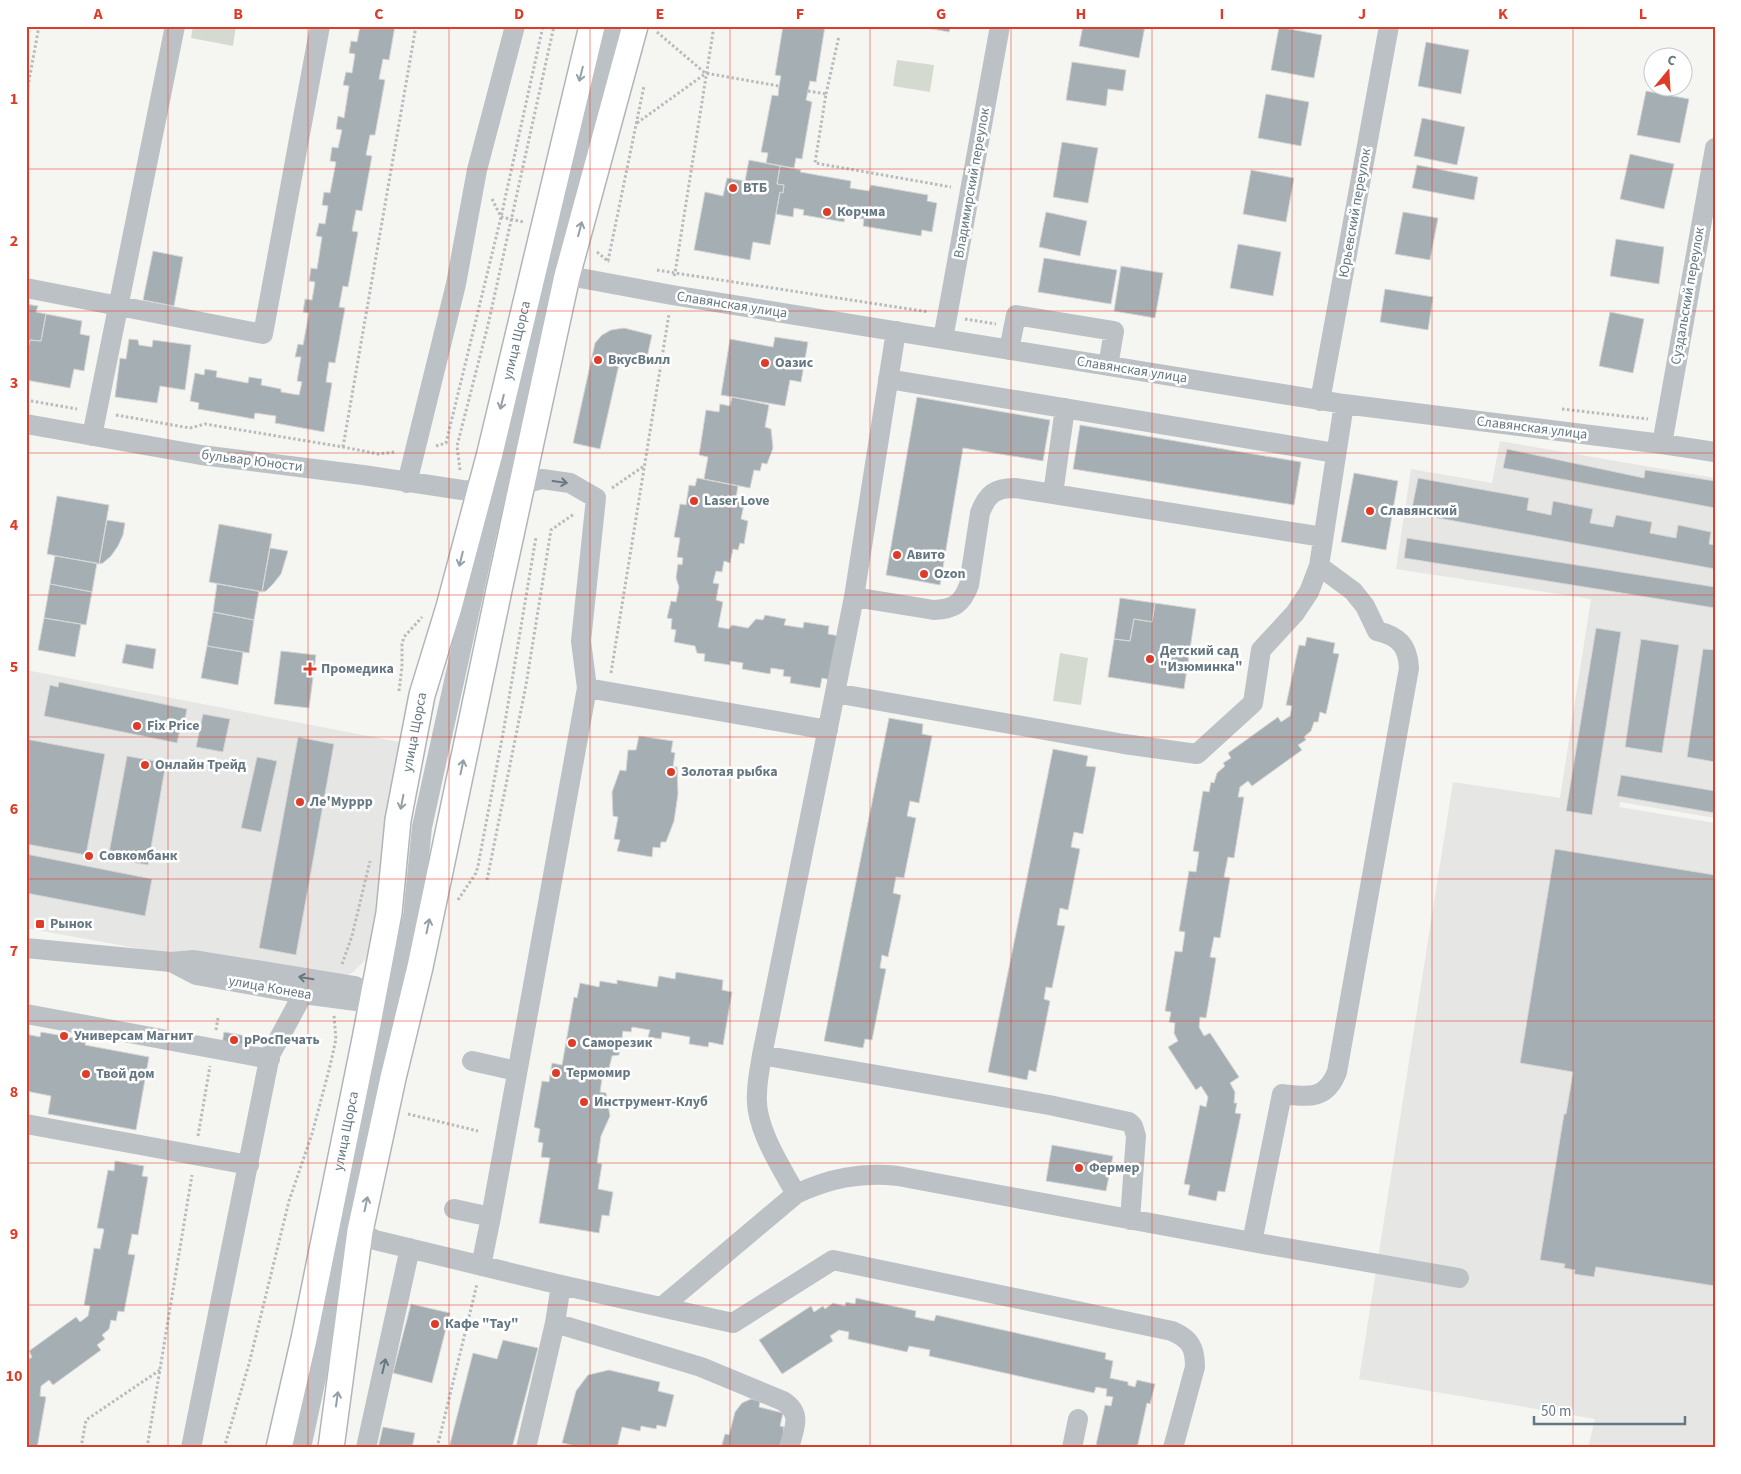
<svg xmlns="http://www.w3.org/2000/svg" width="1741" height="1474" viewBox="0 0 1741 1474" font-family="'Source Sans 3',sans-serif">
<style>
.built{fill:#e6e6e5}
.green{fill:#d5dad1}
.building{fill:#a5afb3;stroke:#d6d6d4}
.lines{fill:none;stroke-linecap:round;stroke-linejoin:round}
.major-casing{stroke:#afb5b8;stroke-width:28}
.path{stroke:#b8bbbd;stroke-width:3;stroke-dasharray:2.5 2.5;stroke-linecap:butt}
.minor{stroke:#bbc1c4;stroke-width:20}
.major{stroke:#fff;stroke-width:25}
.oneway{stroke:#93a0a8}
.oneway2{stroke:#657882}
.grid{fill:none;stroke:#de3c29;stroke-width:1;stroke-opacity:0.55}
.poi-dot{fill:#de3c29;stroke:#fff;stroke-width:2}
.labels{text-anchor:middle;dominant-baseline:central;stroke-width:5;stroke-linejoin:round;paint-order:stroke}
.street-label{font-size:14px;fill:#657882;stroke:#fff}
.poi-label{font-size:14px;font-weight:bold;fill:#657882;stroke:#fff;text-anchor:start}
.neatline{fill:none;stroke:#de3c29;stroke-width:2}
.grid-label{font-size:16px;text-anchor:middle;font-weight:bold;fill:#de3c29}
</style>
<rect width="100%" height="100%" fill="#f5f5f1"/>
<path class="built" d="M1500 441 1715 478V818L1620 802 1619 807 1715 823V1448H1588L1595 1419 1359 1379 1453 782 1560 798 1591 599 1396 569 1411 469 1492 483Z
M26 670 415 745 374 938 365 960 352 973 334 980 255 970 26 928Z"/>
<path class="green" d="M193 26H236L233 46 191 38Z
M897 60 934 65 930 92 893 86Z
M1060 653 1088 658 1081 705 1053 701Z"/>
<path class="building" d="M360 26H395L389 60 383 59 379 79 385 80 375 135H370L366 155 372 156 362 211 356 210 352 231 358 232 348 287 343 286 339 307 345 308 335 363 329 362 326 382 332 383 324 432 275 423 276 416 255 413 254 419 198 409 199 403 190 401 195 373 204 375 205 369 217 371 216 377 248 383 249 377 262 379 261 385 281 389V392L299 395 302 382 297 381 301 357H295L298 344 303 345 309 313 303 312 305 299 312 300 315 282 309 281 311 268 317 269 322 237 316 236 319 223 325 224 328 206 322 205 324 192 330 193 336 162 330 161 332 147 338 148 342 130 336 129 338 116 344 118 349 86 343 85 346 72 352 73 355 54 349 53 351 41 357 42Z
M783 26H825L816 82 810 81 806 100 812 102 802 159 796 158 794 168 766 163 768 153 761 152 772 95 778 96 779 86 781 76 775 75Z
M916 26H951L949 32Z
M1083 26H1145L1139 58 1079 46Z
M1279 27 1322 35 1314 78 1271 70Z
M1426 42 1469 50 1461 94 1418 86Z
M1072 62 1126 70 1123 91 1108 89 1106 106 1066 100Z
M1646 91 1689 99 1680 143 1637 135Z
M1266 94 1309 102 1301 146 1258 138Z
M1422 118 1465 127 1457 165 1414 156Z
M1062 142 1098 148 1088 203 1053 197Z
M1630 154 1674 164 1664 209 1620 199Z
M749 160 780 166 777 184 784 185 783 193 780 192 770 245 753 242 750 260 694 250 705 192 723 196 727 178 745 181Z
M1417 165 1478 177 1474 200 1412 188Z
M780 166 801 170 800 172 851 181 850 188 869 191 871 185 928 195 927 201 937 203 932 232 922 230 921 236 863 226 864 219 845 216 844 222 803 215 804 210 794 208 793 217 776 214 780 192 783 193 784 185 777 184Z
M1251 170 1294 178 1286 222 1243 214Z
M1046 212 1087 221 1080 256 1039 247Z
M1403 212 1438 218 1430 260 1395 254Z
M1616 239 1664 247 1659 284 1610 276Z
M1238 244 1281 252 1273 296 1230 288Z
M153 251 183 257 174 306 143 300Z
M1044 258 1117 270 1111 304 1038 292Z
M1121 266 1163 273 1155 318 1114 311Z
M1385 289 1433 297 1428 330 1380 322Z
M26 304 38 306 36 312 46 314 41 341 30 340 29 345H26Z
M1610 312 1644 319 1633 373 1599 366Z
M46 314 82 321 80 334 90 336 84 371 74 369 70 388 26 380V345H29L30 340 41 341Z
M624 328 652 335 645 366 620 360 600 449 573 443 595 343 602 335 611 330Z
M775 337 808 342 801 382 790 380 785 406 721 395 730 339 773 347Z
M129 339 138 340 139 345 152 347 153 340 191 345 185 390 160 386 157 403 115 397 120 358 126 359Z
M732 397 769 405 765 427 771 429 773 448 767 464 762 463 760 471 754 470 750 488 704 479 708 457 699 455 706 410 719 412 720 404 730 406Z
M917 397 1050 420 1043 461 963 448 940 585 886 575Z
M1080 425 1301 462 1294 505 1073 469Z
M1507 449 1644 478 1645 470 1715 481V508L1503 468Z
M1354 473 1398 481 1386 550 1341 542Z
M697 478 738 486 736 498 745 499 741 519 748 521 744 544 740 543 738 550 733 549 730 563 724 561 722 572 716 571 713 583 719 584 716 600 723 602 718 627 729 629 732 625 748 628 756 619 763 620 765 615 786 619 784 625 803 628 804 622 829 626 828 634 839 636 831 680 822 678 820 688 790 683 791 677 783 676 784 670 771 668 770 674 742 669 743 663 730 661V665L704 661 705 654 697 653 695 646 674 642 676 630 671 629 672 619 667 618 671 601 676 602 679 587 676 578 678 564 682 565 683 558 677 557 680 538 674 537 680 504 686 505 689 485 695 486Z
M1418 478 1529 498 1527 510 1551 515 1553 501 1593 509 1590 523 1613 527 1616 515 1652 522 1650 533 1676 538 1678 525 1711 532 1709 544 1715 545V569L1411 513Z
M57 496 109 505 99 564 47 554Z
M107 520 125 523 123 535 118 546 111 556 103 563 99 564Z
M219 524 272 534 262 592 209 582Z
M1407 538 1715 587V608L1404 558Z
M270 548 288 551 281 574 273 584 266 591 262 592Z
M55 556 97 563 92 592 50 584Z
M50 584 92 592 86 625 44 618Z
M217 584 259 591 254 620 213 612Z
M1120 598 1155 603 1152 622 1134 619 1130 641 1114 639Z
M1155 603 1196 609 1184 689 1108 677 1114 639 1130 641 1134 619 1152 622Z
M213 612 254 620 249 653 207 646Z
M44 618 81 624 75 657 38 650Z
M1596 628 1621 632 1592 815 1566 811Z
M1307 637 1335 643 1333 653 1339 654 1326 714 1320 712 1318 722H1314L1311 731 1304 737 1306 740 1298 745 1302 750 1252 786 1248 781 1240 787 1238 797H1244L1234 858 1228 857 1224 877 1230 878 1220 938 1214 937 1210 957 1216 958 1211 989 1206 1018 1200 1017 1199 1027 1204 1036 1210 1033 1239 1077 1230 1083 1235 1092 1234 1103H1237L1235 1113 1241 1114 1225 1192 1218 1191 1216 1201 1188 1195 1190 1185 1184 1184 1200 1105 1206 1107 1208 1097 1201 1086 1196 1090 1168 1047 1178 1041 1174 1033 1175 1023 1169 1022 1171 1012 1165 1011 1175 951 1182 952 1185 932 1179 931 1189 871 1196 872 1199 852 1193 851 1203 791 1209 792 1211 782 1214 783 1217 773 1225 766 1223 763 1231 758 1228 753 1278 717 1281 722 1290 716 1292 706 1286 705 1299 645 1305 646Z
M1641 639 1679 645 1662 753 1625 747Z
M126 644 156 649 153 669 122 663Z
M207 646 243 652 238 685 201 678Z
M1703 649 1715 650V762L1687 757Z
M281 651 316 655 309 708 274 704Z
M59 682 187 709 183 730H180L177 743 44 716 50 685 58 687Z
M203 714 230 719 223 752 196 747Z
M889 718 923 724 922 734 932 736 919 803 910 801 907 816 916 818 904 878 896 877 893 893 901 895 888 957 882 955 880 968 886 969 872 1040 865 1039 863 1048 824 1041Z
M639 736 673 741 671 752 675 753 673 767H677L678 794 674 821 666 842H661L660 848 653 847 652 857 617 851 620 840 614 839 618 817 613 816 612 792 620 770 626 771 628 750H636Z
M298 737 334 744 296 955 259 948Z
M26 739 105 754 86 855 26 844Z
M1053 749 1088 756 1086 766 1096 767 1083 834 1074 832 1071 847 1080 849 1068 910 1060 908 1057 925 1065 926 1052 988 1046 987 1044 999 1050 1001 1036 1072 1029 1070 1027 1080 988 1072Z
M127 756 166 763 148 865 108 858Z
M257 757 277 761 261 832 241 828Z
M1621 775 1715 791V813L1617 796Z
M1555 849 1715 875V1286L1596 1267 1594 1277 1574 1274 1575 1270 1564 1268 1565 1264 1540 1260 1564 1114H1566L1573 1072 1520 1063Z
M26 854 152 879 145 916 26 893Z
M676 972 723 980 722 990 732 992 723 1045 709 1042 708 1047 689 1044 690 1037 662 1032 661 1039 648 1037 650 1030 632 1027 631 1032 623 1031 619 1055 612 1056 608 1073 603 1072 600 1092 606 1093 610 1116 601 1136 597 1163 602 1164 598 1189 613 1192 609 1216 602 1215 599 1233 539 1223 550 1158 541 1157 543 1143 538 1142 540 1129 534 1127 542 1081 549 1082 552 1063 562 1065 574 997 577 998 580 983 599 987 600 981 617 984V980L657 987 659 976 675 979Z
M41 1032 86 1040 85 1045 149 1057 136 1130 48 1114 51 1096 26 1091V1034L40 1037Z
M224 1032 246 1036 243 1048 222 1044Z
M1052 1145 1113 1156 1106 1191 1046 1181Z
M115 1161 144 1166 142 1176 148 1177 138 1235 132 1234 128 1254 135 1255 124 1312 118 1311 116 1321 111 1320 109 1329 102 1335 105 1339 97 1345 101 1350 53 1385 49 1380 41 1386 40 1396 46 1397 37 1448H26V1369L28 1367 26 1361 32 1357 29 1351 76 1317 80 1322 88 1316 90 1306 84 1305 89 1277 94 1248 100 1249 104 1229 97 1228 108 1170 114 1171Z
M856 1298 916 1311 915 1317 934 1321 936 1315 1106 1353 1105 1359 1113 1361 1110 1378 1128 1382V1385L1135 1387 1137 1380 1155 1384 1150 1404 1147 1403 1137 1448H1101L1102 1446 1096 1445 1105 1405 1111 1406 1113 1397 1106 1396 1107 1389 1096 1387 1094 1393 929 1356 930 1350 909 1346 907 1352 848 1339 849 1332 839 1330 830 1336 833 1341 782 1374 759 1340 811 1306 814 1312 823 1306 825 1309 833 1303 845 1306 846 1302 855 1304Z
M411 1304 450 1313 432 1383 393 1373Z
M503 1340 538 1348 512 1448H449L473 1353 497 1359Z
M609 1370 660 1382 658 1391 674 1395 666 1427 657 1425 656 1429 641 1426 640 1431 622 1427 617 1448H570L571 1445 562 1443 576 1391 588 1375Z
M751 1399 760 1401 759 1407 783 1413 780 1426 784 1427 782 1448H721L725 1434 729 1435 735 1412 742 1403Z
M383 1427 415 1433 412 1448H378Z"/>
<g class="lines">
<g class="major-casing">
<g id="major">
<path id="s1" d="M279 1448 304 1339 365 1039 389 913 398 820 422 695 449 607 490 453 592 26"/>
<path d="M331 1448 360 1231 393 1078 420 967 499 590 567 276 635 26"/>
</g>
</g>
<path class="path" d="M657 32 705 73 779 86
M808 91 826 94 815 163 951 187
M826 94 839 36
M26 97 39 26
M637 123 705 74
M492 199 501 217 524 222
M597 252 609 262
M608 261 644 86
M657 270 675 273 714 26
M674 276 675 273 929 312
M965 319 996 324
M26 400 77 409
M1562 409 1648 419
M116 415 190 428 205 424 343 447 378 454 395 452
M436 446 446 443 501 217 543 26
M343 447 416 26
M460 470 457 446 488 325 554 26
M612 488 644 466
M611 673 669 314
M399 691 402 667V644L404 637 422 617
M487 880 526 685 551 530 574 514
M458 900 476 873 478 866 504 728 536 537
M342 964 352 936 370 861
M216 1030 218 1018
M408 1114 478 1131
M198 1136 210 1066
M81 1448 86 1420 160 1370
M147 1448 192 1175
M224 1448 249 1364 289 1201 312 1134 330 1066 336 1039 334 1016
M437 1448 477 1284"/>
<path class="minor" d="M553 273 672 295 1344 404 1662 444 1715 452
M26 288 263 334 320 26
M943 339 1000 26
M1009 350 1016 315 1114 331 1108 366
M888 379 1335 453
M1320 401 1389 26
M26 424 201 455 363 475 462 490 497 491 542 479 570 483 596 498 581 641 587 688 491 1217 481 1266
M92 436 175 26
M1662 444 1715 148
M407 483 456 284 477 170 515 26
M1053 494 1065 408
M854 597 934 610C954 609 962 604 969 585L980 513C987 494 995 488 1015 488L1323 537
M587 688 828 730
M835 693 854 597 896 331
M26 948 171 962 194 960 355 986 383 1005
M171 962 196 975 303 994 356 1001 378 996
M26 1014 270 1059
M762 1055 1049 1105 1129 1122 1133 1126 1136 1136 1130 1220
M472 1061 517 1071
M26 1124 249 1165
M796 1194C781 1167 754 1126 757 1094 757 1081 760 1068 762 1055L835 693 1124 744 1197 754 1253 703 1261 650 1295 613 1309 592 1319 566 1344 404
M454 1209 491 1217
M360 1231 375 1240 561 1285 733 1323 833 1260 1172 1331C1190 1339 1195 1347 1195 1367L1173 1448
M1252 1242 1282 1094C1309 1097 1326 1100 1337 1072L1409 668C1408 645 1398 636 1377 631L1365 606 1353 591 1319 566
M663 1306 796 1194C830 1178 861 1172 898 1176L1252 1242 1459 1278
M555 1323 701 1367 783 1401C803 1414 794 1428 789 1448
M191 1448 270 1055 303 994
M301 1448 324 1341 344 1214 377 1073 393 991 413 916 422 827 486 536 612 26
M366 1448 410 1248
M526 1448 555 1323 561 1285
M1072 1448 1078 1419"/>
<use href="#major" class="major"/>
</g>
<defs><path id="oneway-shaft" d="M-6 0H5M1.5-3L5.5 0L1.5 3" fill="none" stroke-width="1.6" stroke-linecap="round" stroke-linejoin="round" transform="scale(1.25)"/></defs>
<g class="oneway">
<use href="#oneway-shaft" transform="translate(581 74) rotate(104)"/>
<use href="#oneway-shaft" transform="translate(580 229) rotate(-75)"/>
<use href="#oneway-shaft" transform="translate(502 402) rotate(104)"/>
<use href="#oneway-shaft" transform="translate(461 559) rotate(104)"/>
<use href="#oneway-shaft" transform="translate(462 767) rotate(-78)"/>
<use href="#oneway-shaft" transform="translate(402 802) rotate(101)"/>
<use href="#oneway-shaft" transform="translate(428 926) rotate(-78)"/>
<use href="#oneway-shaft" transform="translate(366 1204) rotate(-78)"/>
<use href="#oneway-shaft" transform="translate(337 1399) rotate(-82)"/>
</g>
<g class="oneway2">
<use href="#oneway-shaft" transform="translate(560 482) rotate(8)"/>
<use href="#oneway-shaft" transform="translate(306 978) rotate(-171)"/>
<use href="#oneway-shaft" transform="translate(384 1366) rotate(-77)"/>
</g>
<path class="grid" d="M168 26V1448M308 26V1448M449 26V1448M590 26V1448M730 26V1448M870 26V1448M1011 26V1448M1152 26V1448M1292 26V1448M1432 26V1448M1573 26V1448M26 169H1715M26 311H1715M26 453H1715M26 595H1715M26 737H1715M26 879H1715M26 1021H1715M26 1163H1715M26 1305H1715"/>
<g class="poi-dot">
<circle cx="733" cy="188" r="5"/>
<circle cx="827" cy="212" r="5"/>
<circle cx="598" cy="360" r="5"/>
<circle cx="765" cy="363" r="5"/>
<circle cx="694" cy="501" r="5"/>
<circle cx="1370" cy="511" r="5"/>
<circle cx="897" cy="555" r="5"/>
<circle cx="924" cy="574" r="5"/>
<circle cx="1150" cy="659" r="5"/>
<path d="M307.5 661.5h5v5h5v5h-5v5h-5v-5h-5v-5h5z"/>
<circle cx="137" cy="726" r="5"/>
<circle cx="145" cy="765" r="5"/>
<circle cx="671" cy="772" r="5"/>
<circle cx="300" cy="802" r="5"/>
<circle cx="89" cy="856" r="5"/>
<rect x="35" y="919" width="10" height="10" rx="2.5"/>
<circle cx="64" cy="1036" r="5"/>
<circle cx="234" cy="1040" r="5"/>
<circle cx="572" cy="1043" r="5"/>
<circle cx="556" cy="1073" r="5"/>
<circle cx="86" cy="1074" r="5"/>
<circle cx="584" cy="1102" r="5"/>
<circle cx="1079" cy="1168" r="5"/>
<circle cx="435" cy="1324" r="5"/>
</g>
<g class="labels">
<g class="street-label">
<text transform="translate(972 183) rotate(-80)">Владимирский переулок</text>
<text transform="translate(1355 213) rotate(-80)">Юрьевский переулок</text>
<text transform="translate(1688 296) rotate(-80)">Суздальский переулок</text>
<text transform="translate(732 305) rotate(9)">Славянская улица</text>
<text stroke="none"><textPath href="#s1" startOffset="1134">улица Щорса</textPath></text>
<text transform="translate(1132 370) rotate(9)">Славянская улица</text>
<text transform="translate(1532 428) rotate(7)">Славянская улица</text>
<text transform="translate(252 461) rotate(7)">бульвар Юности</text>
<text stroke="none"><textPath href="#s1" startOffset="729">улица Щорса</textPath></text>
<text transform="translate(270 988) rotate(10)">улица Конева</text>
<text stroke="none"><textPath href="#s1" startOffset="324">улица Щорса</textPath></text>
</g>
<g class="poi-label">
<text x="743" y="188">ВТБ</text>
<text x="837" y="212">Корчма</text>
<text x="608" y="360">ВкусВилл</text>
<text x="775" y="363">Оазис</text>
<text x="704" y="501">Laser Love</text>
<text x="1380" y="511">Славянский</text>
<text x="907" y="555">Авито</text>
<text x="934" y="574">Ozon</text>
<text x="1160" y="651">Детский сад<tspan x="1160" dy="16">"Изюминка"</tspan></text>
<text x="321" y="669">Промедика</text>
<text x="147" y="726">Fix Price</text>
<text x="155" y="765">Онлайн Трейд</text>
<text x="681" y="772">Золотая рыбка</text>
<text x="310" y="802">Ле'Муррр</text>
<text x="99" y="856">Совкомбанк</text>
<text x="50" y="924">Рынок</text>
<text x="74" y="1036">Универсам Магнит</text>
<text x="244" y="1040">рРосПечать</text>
<text x="582" y="1043">Саморезик</text>
<text x="566" y="1073">Термомир</text>
<text x="96" y="1074">Твой дом</text>
<text x="594" y="1102">Инструмент-Клуб</text>
<text x="1089" y="1168">Фермер</text>
<text x="445" y="1324">Кафе "Тау"</text>
</g>
</g>
<rect width="1741" height="1474" fill="none" stroke="#ffffff" stroke-width="55"/>
<g transform="translate(1668 72) rotate(18)"><circle r="24" fill="#ffffff" stroke="#c1c9cd"/>
<path d="M0-4L9 19L0 12L-9 19Z" fill="#de3c29"/>
<text y="-8" font-size="14" font-weight="bold" text-anchor="middle" fill="#657882">С</text>
</g>
<path d="M1534 1416v8h151v-8" fill="none" stroke="#657882" stroke-width="2.5"/>
<text x="1541" y="1416" font-size="15" fill="#657882" stroke="#ffffff" stroke-width="4" paint-order="stroke">50 m</text>
<rect x="28" y="28" width="1686" height="1418" class="neatline"/>
<g class="grid-label">
<text x="98" y="19">A</text>
<text x="238" y="19">B</text>
<text x="379" y="19">C</text>
<text x="519" y="19">D</text>
<text x="660" y="19">E</text>
<text x="800" y="19">F</text>
<text x="941" y="19">G</text>
<text x="1081" y="19">H</text>
<text x="1222" y="19">I</text>
<text x="1362" y="19">J</text>
<text x="1503" y="19">K</text>
<text x="1643" y="19">L</text>
<text x="14" y="104">1</text>
<text x="14" y="246">2</text>
<text x="14" y="388">3</text>
<text x="14" y="530">4</text>
<text x="14" y="672">5</text>
<text x="14" y="814">6</text>
<text x="14" y="956">7</text>
<text x="14" y="1097">8</text>
<text x="14" y="1239">9</text>
<text x="14" y="1381">10</text>
</g>
</svg>
